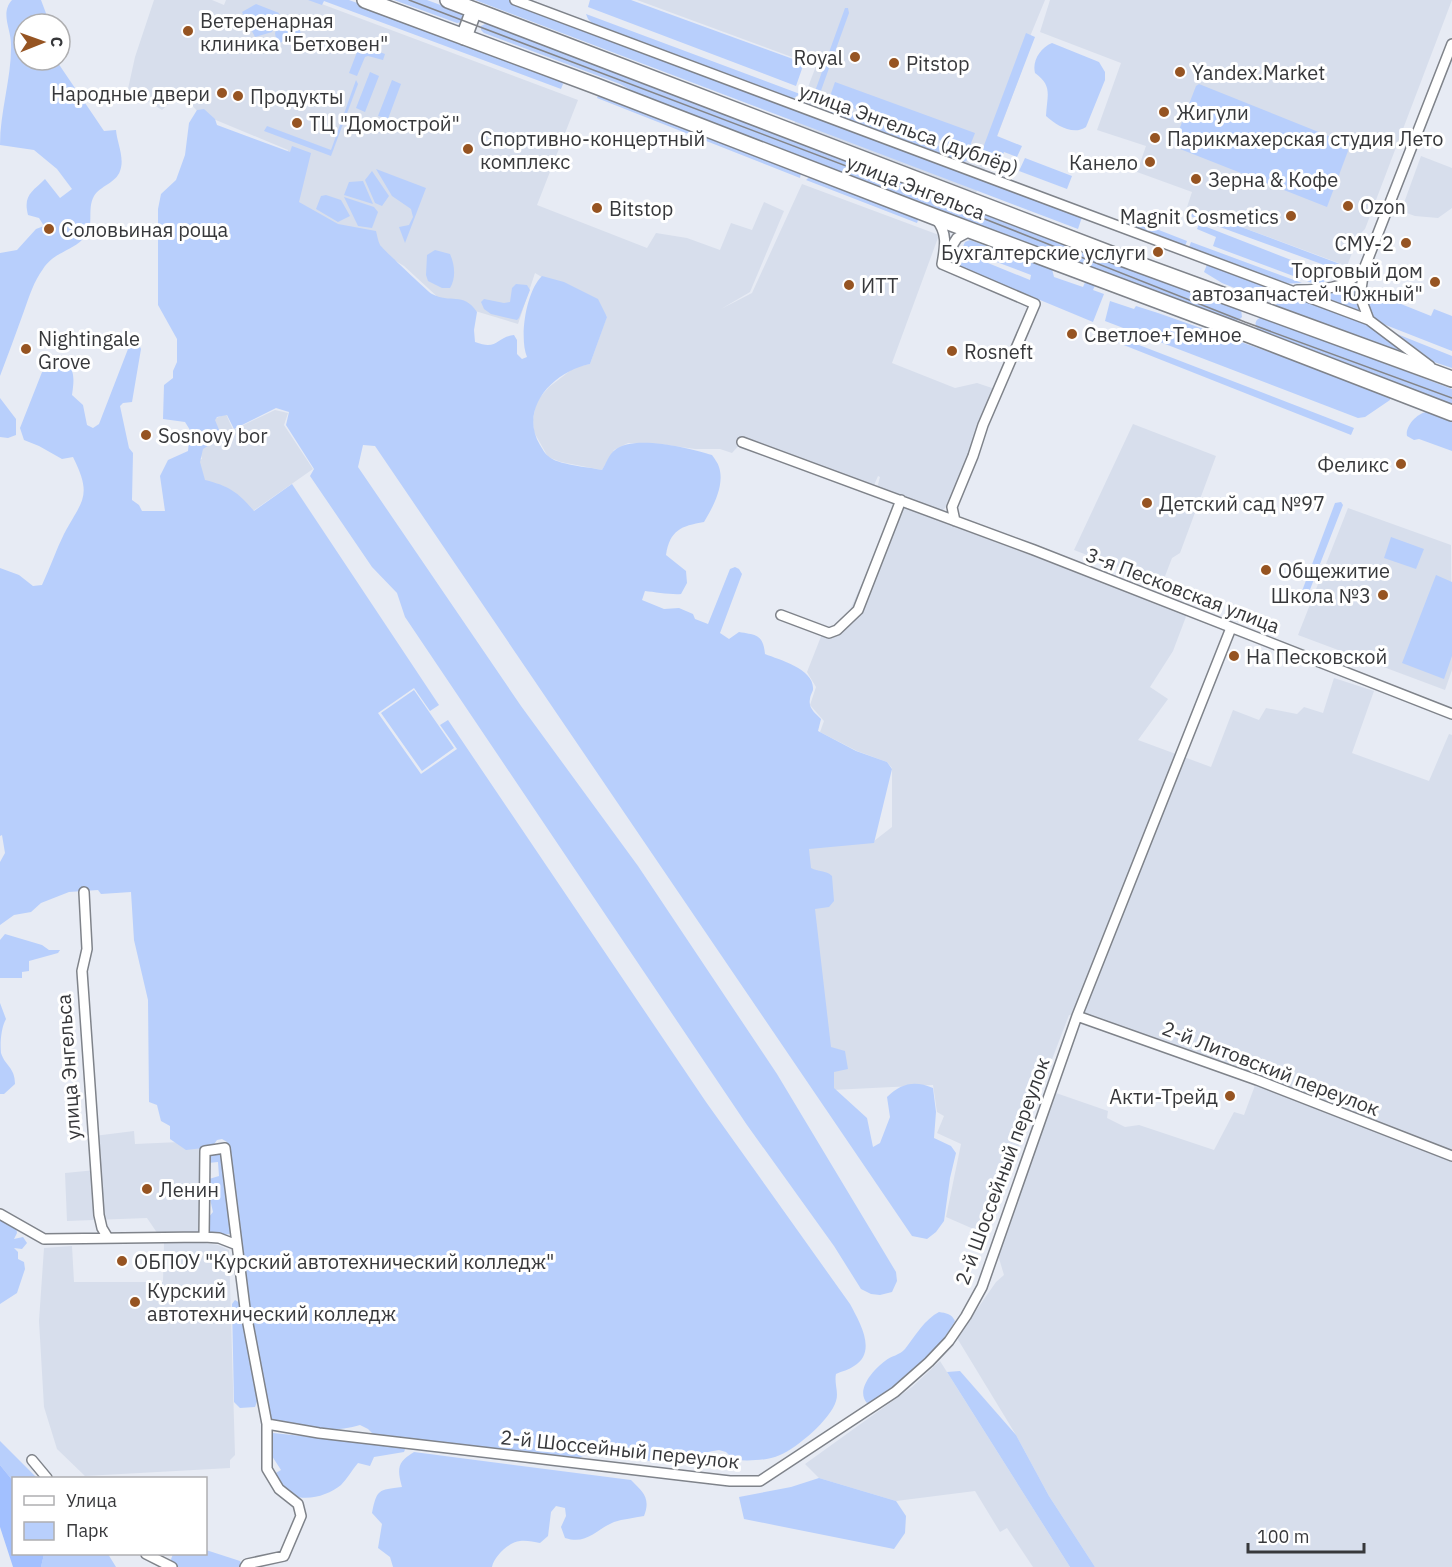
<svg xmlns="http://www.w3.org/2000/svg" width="1452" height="1567" viewBox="0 0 1452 1567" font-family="'IBM Plex Sans',sans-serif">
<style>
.built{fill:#d7deec}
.green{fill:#b8cffc}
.water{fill:#a2c0ff}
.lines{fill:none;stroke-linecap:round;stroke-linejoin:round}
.street-casing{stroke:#7f838a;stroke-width:12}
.primary-casing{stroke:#7f838a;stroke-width:18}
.street{stroke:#fff;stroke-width:9}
.primary{stroke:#fff;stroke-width:15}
.tram{stroke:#83858a;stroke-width:1.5}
.poi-dot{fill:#965422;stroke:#fff;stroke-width:2}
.labels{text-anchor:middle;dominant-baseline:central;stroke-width:6;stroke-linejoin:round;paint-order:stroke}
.poi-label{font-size:20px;fill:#37383b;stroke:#fff;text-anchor:start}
.street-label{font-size:20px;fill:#37383b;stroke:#fff}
</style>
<rect width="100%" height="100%" fill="#e7ebf4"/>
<path class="built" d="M154 0H212L224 5 226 0H311L578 100 537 205 647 248 656 233 687 238 720 250 731 223 752 230 764 202 784 211 750 292 721 309 752 293 802 184 939 235 892 363 955 388 977 383 995 389 949 504 943 510H937L877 488 880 477 878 476 872 490 742 442 732 453 720 449H695L660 444 628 443 614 450 602 470 561 462 548 457 534 432 533 420 536 402 549 387 575 367 590 364 607 316 535 273 518 324 442 301 404 266 279 191 288 150 199 113 181 93 162 110 128 89 135 57Z
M637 0H1045L1017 68 1022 70 976 193 794 124 816 66Z
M1050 0H1452L1365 229 1359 235 1347 266 1187 207 1192 192 1137 172 1146 146 1097 130 1121 63 1040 32Z
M1421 156 1452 168V208L1438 218 1415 216 1401 211Z
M275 410 288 413 284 425 313 469 253 511 204 482 199 460 202 459 199 447 214 419 226 414 233 430Z
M1133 424 1216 456 1180 553 1172 558 1162 584 1074 550Z
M897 505 1187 614 1173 651 1150 687 1168 699 1138 740 1211 767 1233 710 1259 720 1266 708 1297 714 1304 707 1323 713 1334 678 1374 691 1352 753 1429 781 1449 734 1452 735V1567H1095L1049 1496 1016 1435 957 1338 996 1282 1004 1275 998 1255 1056 1093 1108 1111 1107 1118 1125 1127 1139 1125 1214 1150 1234 1112 1244 1115 1257 1080 1077 1016 1069 1015 985 1234 946 1217 961 1144 937 1133 944 1116 937 1112 933 1085 832 1090 803 846 874 841 892 827V768L887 762 857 751 820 732 824 721 810 705 816 687 807 672 822 634 845 621Z
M1348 508 1451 545 1452 670 1445 690 1298 635Z
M134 1131 135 1144 202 1141 204 1243 218 1245 229 1250 235 1455 230 1460V1468L85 1476 57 1449 44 1407 39 1321 44 1248 72 1246 74 1282H163L164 1243 147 1218 67 1221 65 1173 96 1170 94 1136Z
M940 1361 1070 1567H1033L1007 1528 1000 1532 975 1491 896 1501 819 1478 805 1464 912 1387Z"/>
<path class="green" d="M12 0H41L50 24H24V60H56L104 131 116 130C117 143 125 158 120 171 116 183 100 186 94 196 86 210 96 228 83 239 70 252 54 252 43 269 34 281 29 297 24 311 16 333 8 355 0 376V253L17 250 36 229 44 226 39 218 28 215C23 195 32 192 45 179L60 198 72 189 57 169 34 150 0 145C0 111 12 76 11 44 11 29 0 13 12 0Z
M308 0H349L560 78 563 84 561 89 324 1 322 5Z
M394 0H427L462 13 464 16 462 22 457 23Z
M475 0H511L1083 214 1078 229Z
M590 0H631L804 63 796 86 588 7Z
M256 4 279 13 272 32 255 37 242 12Z
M845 8H848L849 13 819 96 814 94Z
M282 14 296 19 301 34 277 44 275 33Z
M586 14 800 94 794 98H788L594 25 588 19Z
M487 23 1241 309 1242 317 1239 320 1234 321 1083 269 640 95 620 84 484 33 481 30V26Z
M1026 33 1035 37 997 136 1022 146 1017 157 1004 152 999 163 980 156Z
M366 40 377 42 374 50 385 54 383 60 368 56 365 57 357 76 349 73 360 44Z
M1052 43 1099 62 1105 72V80L1086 127C1073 136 1056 125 1046 116 1047 95 1053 86 1035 73 1032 61 1040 48 1052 43Z
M370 72 379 76 365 112 356 108Z
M356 80 358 84 331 156 264 131 267 126 331 150Z
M392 80 401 84 388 119 378 116Z
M835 82 975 133 968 151 829 99Z
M1199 84 1346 143 1348 151 1327 207 1175 147 1174 143 1196 86Z
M600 91 802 168 800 178 597 98Z
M826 102 970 158 963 163H958L834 115 829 112Z
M204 109 215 119 217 125 290 152 292 146 311 153 299 202 338 224 376 231C377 235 378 241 380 245 382 248 428 292 432 294 450 304 463 291 477 312L474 330 475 342C498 351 496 337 514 335L517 340V354L522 359 527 357C519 338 526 291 542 276L564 282 598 299 607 317 590 364C554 371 518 408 540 445 542 448 545 454 548 456 557 465 589 467 602 470 606 464 609 454 615 450 632 434 691 448 712 455 714 458 718 463 719 467 725 485 713 507 704 522 681 526 670 530 666 555L686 571 687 583 681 594C672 595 655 592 645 591L642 600 664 609 679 608 693 614 695 619 708 624 730 569 735 567 739 569 742 574 720 633 729 639 739 632C756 635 763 634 765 654 780 660 815 669 813 690 812 693 810 696 810 699 808 708 815 713 821 719L818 731 856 751 887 762 892 769 874 843 809 849 811 868C818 872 826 870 832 876L834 901 829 907 815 909 831 1047 845 1051 848 1069 834 1072V1088L867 1118 873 1147 880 1143 890 1117 887 1097C901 1083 915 1080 933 1088L936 1112 934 1138 951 1146 956 1153 950 1178 944 1221 936 1232 927 1239 912 1236 375 446 363 445 358 467 521 706 638 866 777 1074 896 1272 897 1281 892 1292 880 1295 871 1294 861 1289 834 1246 747 1125 405 617 397 593 372 567 310 476 314 469 286 425 289 412 276 408 234 429 227 415 217 417 215 420 222 437 203 449 200 462 205 480C229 486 238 492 254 511L292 484 439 705 430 711 414 688 378 713 421 774 457 749 440 725 448 720 706 1102 850 1304C859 1321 878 1352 854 1366 849 1370 842 1371 836 1374 834 1384 839 1392 836 1401 831 1419 797 1448 780 1455 766 1461 749 1461 734 1460L726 1452 719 1450C700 1453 679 1459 660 1461 627 1463 612 1441 579 1458L388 1437 374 1435 368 1429 360 1425C336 1433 293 1430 270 1420L248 1309 227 1142 222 1139 217 1140 212 1147 186 1150 170 1139V1126L161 1121 157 1105 149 1102 148 1000 134 940 131 892 101 894 98 890 69 892 41 903 31 912 14 915 0 925V862L5 853 2 835 0 836V568L19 575 33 586 42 585C50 568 56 550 64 534 82 500 93 497 73 457L62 459 39 446 24 440 20 428 46 362C73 361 76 369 72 395L83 405 87 425 93 428 99 424 128 349 137 341 141 349 132 402 123 403 120 406 129 448 133 453 132 500 139 505 142 511H165L160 476 168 460 188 451 190 430 185 422 163 419 164 385 173 378V371L177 362V339L158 305V209L161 194 176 180 185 155 189 123 197 110Z
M1025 158 1072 176 1067 189 1019 171Z
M376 169 426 188 405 243 399 227 409 225 413 217 411 209 392 196Z
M372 171 389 196 382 206 375 203 365 180Z
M814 173 920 214 917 223 806 180Z
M363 181 373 204 344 195 349 182Z
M326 195 341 200 350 216 338 222 316 209 321 196Z
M344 197 374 207 378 212 372 228 358 226Z
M1190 208 1340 264 1338 270 1187 215Z
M1123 216 1187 241 1184 249 1124 227Z
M1199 224 1327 274 1329 278 1322 283H1312L1213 246 1216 237 1197 229Z
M970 240 1052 269 1054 277 1083 287 1086 280 1096 283 1093 290 1104 294 1093 322 956 265 957 256 961 252 1030 280 1031 275 962 249 965 242Z
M1191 242 1302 283 1279 284 1188 250Z
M435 250 450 254C455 265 456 278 450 288H442L428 281 426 275 427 255Z
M1208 262 1272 286 1252 295 1222 283 1204 272Z
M1356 283V293L1362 314 1307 293 1350 287Z
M516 284 527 285 530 290 519 318 517 320 491 314 484 309 481 302 484 299 504 303 510 302 512 288Z
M1361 288 1431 316 1434 309 1452 316V351L1378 322 1370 315Z
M1294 295 1361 321 1410 355 1275 305Z
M1110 301 1134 309 1136 306 1158 313 1318 369 1390 397V400L1365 417 1358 418 1105 321Z
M1263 317 1452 389V405L1259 331C1253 326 1255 318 1263 317Z
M1397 334 1452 356V368L1434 362Z
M1113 335 1354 428 1351 435 1111 340Z
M0 398 16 419V435L8 438 0 437Z
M1426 412 1452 422V451L1419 439 1414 440 1407 436C1405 427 1416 414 1426 412Z
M1341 502 1343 505 1304 605H1299V599L1335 503Z
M1391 537 1424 549 1416 569 1384 558Z
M1436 575 1452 582V656L1444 679 1402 663Z
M414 690 454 748 422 771 381 713Z
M5 934 42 945 49 950H60L58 953 29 961V971L22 972V978H0V940Z
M0 1003 6 1019C1 1028 0 1043 1 1053 5 1066 15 1067 15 1084L4 1094H0Z
M219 1152 224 1155 233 1234 215 1235 208 1233V1218L213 1212 210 1199 209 1179 219 1176 218 1162 208 1163V1154Z
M0 1217 16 1226 17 1233 14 1239 23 1237 27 1243 22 1249 14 1248 18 1252V1259L24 1262 25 1269 17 1293 0 1304Z
M235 1300 240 1303 258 1399 255 1407 240 1408 234 1402 232 1304Z
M939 1312C946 1313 952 1314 955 1321 940 1350 898 1391 867 1403 855 1390 874 1369 885 1361 891 1356 900 1355 905 1349 915 1336 925 1319 939 1312Z
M960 1371 1016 1435 1049 1496 1095 1567H1070L947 1372Z
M273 1433 406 1447 404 1452 374 1457 370 1466 358 1463C352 1470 347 1479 341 1485 329 1495 307 1502 292 1495 283 1491 279 1482 274 1474L281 1470 270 1453V1437Z
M0 1441 37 1478H14L13 1481 0 1465Z
M414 1452 631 1480C643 1492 651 1498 644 1516 634 1518 623 1519 614 1522 595 1530 587 1545 565 1538L561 1527 566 1516 565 1508 556 1506 551 1512 548 1536 540 1543C534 1542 526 1540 520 1541 509 1542 494 1556 492 1567H393L390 1557 378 1548 382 1524 372 1513C377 1489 378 1490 402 1487 397 1469 397 1462 414 1452Z
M819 1478 896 1501 906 1516 905 1533 894 1549 744 1519 739 1497 791 1487Z
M206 1550 240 1561 242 1565 251 1567H168L173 1554H206Z
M44 1554H108L116 1567H41Z"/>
<path class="water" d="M0 1465 13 1481 14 1554H44L41 1567H13L0 1527Z"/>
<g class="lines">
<g class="street-casing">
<path id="street" d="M515 0 1369 320 1430 366
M936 219C948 233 945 247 942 264
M947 254 957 238 970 231
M942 264 1035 304 983 425 973 456 952 507 955 521
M1297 290C1321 290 1345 289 1362 271
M1369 320 1360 296 1364 269 1452 44
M742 442 1034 550 1452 714
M781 615 829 633 837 630 858 610 901 500
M84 892 87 949 82 971 99 1215 102 1228 108 1238
M1077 1016 1257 1080 1452 1156
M0 1214 44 1239 204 1237
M237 1245 219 1238 204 1237 205 1151 225 1148 245 1308 267 1424V1469L279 1489 298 1504 301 1516 284 1556 247 1564 245 1567
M267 1424 319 1433 730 1481H760L895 1392 929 1362 949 1341 966 1316 982 1287 1077 1016 1231 628
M32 1460 47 1478
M146 1554 172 1567"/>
</g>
<g class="primary-casing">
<path id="primary" d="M365 0 596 86 935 217 1242 332 1452 413
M448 0 1124 259 1452 379
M464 37 474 10"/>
</g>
<use href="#street" class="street"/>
<use href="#primary" class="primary"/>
<path class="tram" d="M409 0 962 210 1245 322 1452 398"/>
</g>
<g class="poi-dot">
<circle cx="188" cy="31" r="6"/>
<circle cx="855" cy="57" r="6"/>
<circle cx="894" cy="63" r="6"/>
<circle cx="1180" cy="72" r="6"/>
<circle cx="222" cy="93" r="6"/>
<circle cx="238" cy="96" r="6"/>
<circle cx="1164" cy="112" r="6"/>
<circle cx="297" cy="123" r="6"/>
<circle cx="1155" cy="138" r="6"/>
<circle cx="468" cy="149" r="6"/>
<circle cx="1150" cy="162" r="6"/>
<circle cx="1196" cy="179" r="6"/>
<circle cx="1348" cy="206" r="6"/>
<circle cx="597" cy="208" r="6"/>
<circle cx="1291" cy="216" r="6"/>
<circle cx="49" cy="229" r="6"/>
<circle cx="1406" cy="243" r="6"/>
<circle cx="1158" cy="252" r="6"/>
<circle cx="1435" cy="282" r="6"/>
<circle cx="849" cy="285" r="6"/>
<circle cx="1072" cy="334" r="6"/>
<circle cx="26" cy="349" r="6"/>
<circle cx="952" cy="351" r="6"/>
<circle cx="146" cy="435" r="6"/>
<circle cx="1401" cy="464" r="6"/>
<circle cx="1147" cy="503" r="6"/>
<circle cx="1266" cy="570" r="6"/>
<circle cx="1383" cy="595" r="6"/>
<circle cx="1234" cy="656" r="6"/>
<circle cx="1230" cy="1096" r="6"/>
<circle cx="147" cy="1189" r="6"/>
<circle cx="122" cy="1261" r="6"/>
<circle cx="135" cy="1302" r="6"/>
</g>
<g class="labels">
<g class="poi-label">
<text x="200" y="20">Ветеренарная<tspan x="200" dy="23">клиника "Бетховен"</tspan></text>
<text x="843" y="57" text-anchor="end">Royal</text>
<text x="906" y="63">Pitstop</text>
<text x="1192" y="72">Yandex.Market</text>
<text x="210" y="93" text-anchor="end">Народные двери</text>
<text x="250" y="96">Продукты</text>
<text x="1176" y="112">Жигули</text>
<text x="309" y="123">ТЦ "Домострой"</text>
<text x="480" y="138">Спортивно-концертный<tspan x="480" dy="23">комплекс</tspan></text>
<text x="1167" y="138">Парикмаxерская студия Лето</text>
<text x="1138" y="162" text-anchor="end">Канело</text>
<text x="1208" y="179">Зерна &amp; Кофе</text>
<text x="1360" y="206">Ozon</text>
<text x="609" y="208">Bitstop</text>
<text x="1279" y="216" text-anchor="end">Magnit Cosmetics</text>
<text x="61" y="229">Соловьиная роща</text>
<text x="1394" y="243" text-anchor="end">СМУ-2</text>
<text x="1146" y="252" text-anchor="end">Бухгалтерские услуги</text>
<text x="1423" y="270" text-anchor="end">Торговый дом<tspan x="1423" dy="23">автозапчастей "Южный"</tspan></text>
<text x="861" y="285">ИТТ</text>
<text x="1084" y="334">Светлое+Темное</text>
<text x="38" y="338">Nightingale<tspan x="38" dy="23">Grove</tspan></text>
<text x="964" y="351">Rosneft</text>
<text x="158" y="435">Sosnovy bor</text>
<text x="1389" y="464" text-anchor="end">Феликс</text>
<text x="1159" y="503">Детский сад №97</text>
<text x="1278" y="570">Общежитие</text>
<text x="1371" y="595" text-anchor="end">Школа №3</text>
<text x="1246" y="656">На Песковской</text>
<text x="1218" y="1096" text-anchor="end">Акти-Трейд</text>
<text x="159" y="1189">Ленин</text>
<text x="134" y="1261">ОБПОУ "Курский автотехнический колледж"</text>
<text x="147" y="1290">Курский<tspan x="147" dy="23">автотехнический колледж</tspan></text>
</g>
<g class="street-label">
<text transform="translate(909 129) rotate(20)">улица Энгельса (дублёр)</text>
<text transform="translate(916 187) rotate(21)">улица Энгельса</text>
<text transform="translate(1183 590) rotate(21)">3-я Песковская улица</text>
<text transform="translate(68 1067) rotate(-94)">улица Энгельса</text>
<text transform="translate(1271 1068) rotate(21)">2-й Литовский переулок</text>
<text transform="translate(1002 1171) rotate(-70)">2-й Шоссейный переулок</text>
<text transform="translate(620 1449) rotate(6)">2-й Шоссейный переулок</text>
</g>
</g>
<rect x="12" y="1477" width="195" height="78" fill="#ffffff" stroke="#afafb1" stroke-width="1.5"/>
<rect x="24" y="1496" width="30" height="9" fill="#ffffff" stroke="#afafb1" stroke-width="1.5"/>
<text x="66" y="1507" font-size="18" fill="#37383b">Улица</text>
<rect x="24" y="1522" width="30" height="18" fill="#b8cffc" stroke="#afafb1" stroke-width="1.5"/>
<text x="66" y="1537" font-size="18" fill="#37383b">Парк</text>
<g transform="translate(42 42) rotate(89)"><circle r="28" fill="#ffffff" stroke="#afafb1" stroke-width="1.5"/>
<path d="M0-4.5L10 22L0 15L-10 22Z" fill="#965422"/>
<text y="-9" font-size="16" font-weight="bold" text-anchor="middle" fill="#37383b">С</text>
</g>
<path d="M1248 1543v9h116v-9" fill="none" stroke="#37383b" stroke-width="3"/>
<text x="1257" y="1543" font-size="18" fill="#37383b" stroke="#ffffff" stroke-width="4.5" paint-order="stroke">100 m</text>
</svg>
